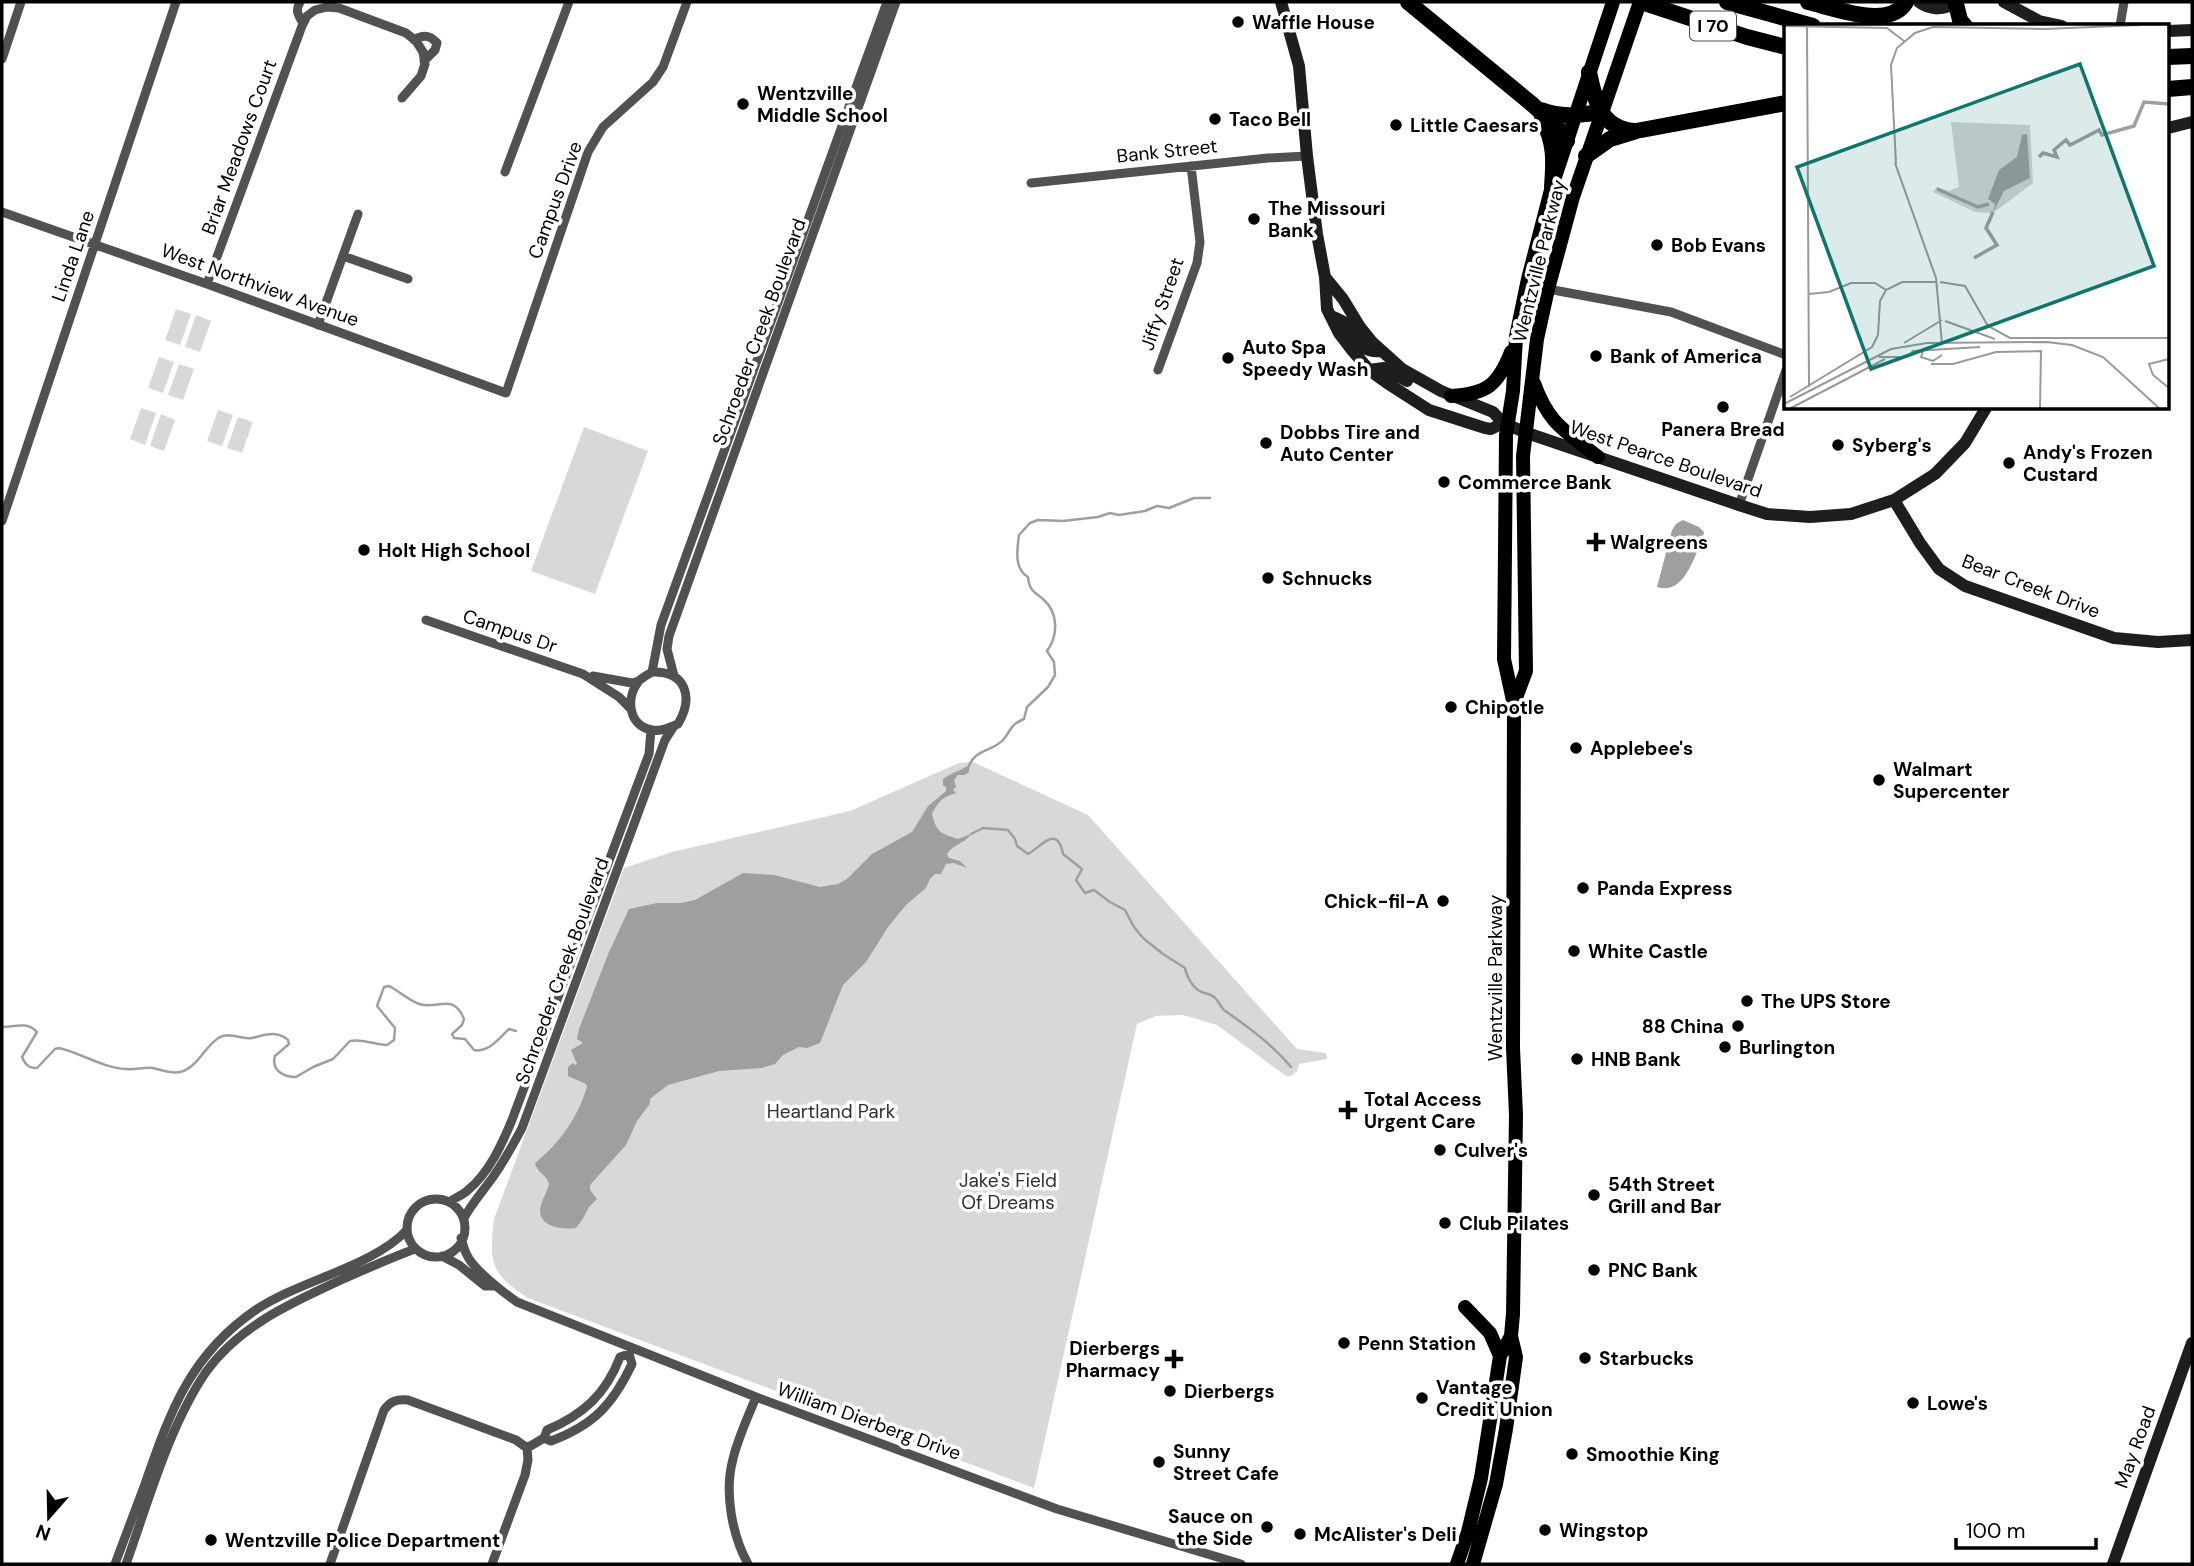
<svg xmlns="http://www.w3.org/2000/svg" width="2194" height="1566" viewBox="0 0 2194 1566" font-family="'DM Sans',sans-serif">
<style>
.green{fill:#d8d8d8}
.water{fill:#9f9f9f}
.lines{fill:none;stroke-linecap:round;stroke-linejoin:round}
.stream{stroke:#9f9f9f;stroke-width:2.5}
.street{stroke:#515151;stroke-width:9}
.secondary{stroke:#1e1e1e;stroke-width:12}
.primary{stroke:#000;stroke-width:14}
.highway{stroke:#000;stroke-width:16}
.poi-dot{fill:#000;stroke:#fff;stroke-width:2.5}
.labels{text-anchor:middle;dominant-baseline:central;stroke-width:7;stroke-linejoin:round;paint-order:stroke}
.shield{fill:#fff;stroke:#4c4c4c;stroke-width:2}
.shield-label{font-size:18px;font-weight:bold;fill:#000}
.poi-label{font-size:19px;font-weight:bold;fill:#000;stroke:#fff;text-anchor:start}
.street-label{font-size:19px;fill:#000;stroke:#fff}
.park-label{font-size:19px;fill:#2f2f2f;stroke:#fff}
.inset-river{fill:none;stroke:#9f9f9f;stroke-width:3.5}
.inset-road{fill:none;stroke:#999;stroke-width:2}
.view{fill:#0f766e;fill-opacity:0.15;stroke:#0f766e;stroke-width:3.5}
.inset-edge{fill:none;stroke:#000;stroke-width:3.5}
</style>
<rect width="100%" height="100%" fill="#fff"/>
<path class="green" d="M176 309 191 314 180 345 165 340Z
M196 315 211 321 200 352 185 347Z
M159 357 174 362 163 393 148 388Z
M179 364 194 369 183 400 168 395Z
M141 408 156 413 145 445 130 439Z
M218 410 233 415 222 446 207 441Z
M161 414 175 420 164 451 150 446Z
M238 417 253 422 242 453 227 448Z
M584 427 648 451 595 594 531 571Z
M973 762 1088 815 1297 1049 1326 1053 1327 1059 1299 1064 1297 1071 1291 1076H1286L1217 1025 1183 1015 1156 1016 1137 1024 1034 1488 528 1298C490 1274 489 1261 494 1219L624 868 672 852 850 811 959 763Z"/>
<path class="water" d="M1683 520 1699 527 1704 532 1703 538C1694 557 1684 596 1657 587L1672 530 1676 524Z
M969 765V772L965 775H958L954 780 956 787 953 790 956 793C941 798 939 801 932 814 937 834 941 833 958 839L971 834C965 844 953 844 947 854L949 858 960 861 967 868 954 863 946 864 941 874H935L930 879 926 888 906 905 888 927 866 962 843 985 820 1043 807 1048 799 1047 783 1055 775 1064 762 1068 719 1071 668 1085 651 1098 649 1105 637 1121 626 1145 590 1185V1190L597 1199 589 1207 582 1220 576 1228C560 1230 535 1226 541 1205 543 1198 547 1192 549 1184 547 1175 537 1173 535 1163 560 1143 578 1117 587 1087L586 1084 568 1076V1067L573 1063 575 1065 577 1064 571 1050 583 1043 577 1039 579 1029 609 952 629 909 657 903H681L695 900 743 873 774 875 820 887 838 884 847 879 872 854 912 832 928 806 946 791V787L943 785V779C952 772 961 771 969 765Z"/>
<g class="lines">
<path class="stream" d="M968 769C973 749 992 752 1003 740 1012 730 1009 725 1024 719L1027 707 1048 687 1055 675 1054 662 1047 651C1058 636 1059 613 1043 599 1034 592 1029 590 1028 577 1014 569 1017 550 1019 535L1030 523 1038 520 1063 521 1098 517 1110 513 1119 515 1145 511 1157 506 1169 508 1194 498H1210
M971 834 983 828 1008 830 1015 839 1017 846 1028 854C1040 848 1057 823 1063 854L1082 869 1076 880 1085 893 1094 890 1110 902 1125 910 1134 927 1143 938 1163 954 1185 968C1186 975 1192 986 1198 990 1203 994 1210 993 1214 997 1218 1000 1220 1006 1224 1010 1248 1027 1273 1045 1291 1067
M2 1027C14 1027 27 1021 37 1032L22 1057C25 1064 28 1068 37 1068L55 1049 59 1048C81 1053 103 1068 126 1069 135 1070 144 1067 153 1068 162 1070 171 1074 180 1072 198 1068 205 1045 220 1037 231 1032 241 1040 252 1038 266 1035 276 1030 288 1040L289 1044 275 1056C271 1070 283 1077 296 1077L313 1067 333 1059 350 1041C362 1038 374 1045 387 1045L394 1040 395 1028 377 1006 384 987 389 986C399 991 408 1000 419 1004 438 1010 453 992 464 1019L462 1025 452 1034 454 1038 465 1039 474 1050C489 1053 499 1038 509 1029L516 1031"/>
<path class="street" d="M300 2C295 11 298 15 303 23
M2120 26 2124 2
M414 40C423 34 430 35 437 43L435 50 424 61
M2 59 21 2
M505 172 569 2
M1031 183 1268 158 1307 156
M2 212 207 284 506 393 588 152 603 127 653 82 663 67 687 2
M343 256 408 279
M207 284 302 26 307 16 315 10 327 7 339 8 406 33 416 41 423 52 425 64 421 76 402 98
M1548 289 1671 312 1786 355
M318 325 358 214
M1158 370 1197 263 1200 242 1191 166
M1739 505 1786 370
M2 521 176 2
M426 620 583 674 619 697 631 709
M652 672 661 625 887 2
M652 672C686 671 694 697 678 724 670 727 661 732 652 730 628 726 626 698 638 682 641 678 647 675 652 672Z
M593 676 632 683 639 681
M674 676 667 649 669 636 896 2
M407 1228a29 29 0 1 1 58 0a29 29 0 1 1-58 0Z
M449 1202C455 1198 463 1195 468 1190 489 1173 502 1144 512 1120L649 754 651 730
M464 1218C472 1203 483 1191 493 1177 504 1161 513 1145 522 1128L665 740 674 726
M461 1238C463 1244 464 1250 467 1255 473 1269 504 1293 517 1302L756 1397 1057 1509 1241 1564
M442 1256 459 1265 485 1286H494
M544 1438 551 1441C594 1425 613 1404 632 1364L629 1354 630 1351
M527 1448 544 1438 547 1430C583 1415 606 1394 620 1357L629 1354
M115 1564C125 1538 135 1511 145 1484 170 1412 190 1354 257 1309 301 1280 372 1267 407 1230
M126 1564C148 1503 169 1426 206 1372 239 1326 291 1303 341 1280 366 1269 390 1258 415 1249
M330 1564 384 1410C391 1401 396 1399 408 1400L516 1440 527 1448 528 1460 525 1475 492 1564
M748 1564C732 1535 724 1492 733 1459 738 1438 748 1417 756 1397"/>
<path class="secondary" d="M1281 2 1299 66 1307 156 1317 234 1325 277 1327 309 1339 333 1352 350 1369 370 1387 383 1429 410 1485 428 1491 429 1503 423
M1919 2C1931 11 1945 10 1957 2
M2004 2 2039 21 2062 26
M2168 31 2192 30
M2168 128 2192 122
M1325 277 1343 299 1360 327 1372 342 1402 369 1441 391 1493 412 1503 423 1527 433 1739 505 1767 514 1810 517 1851 514 1894 500 1935 474 1965 443 1986 408
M1331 316C1336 318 1342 320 1346 324 1359 337 1359 353 1380 351
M1369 370 1384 368 1407 381
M1894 500 1920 543 1939 569 1965 586 2114 638 2158 642 2192 640
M2113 1564 2192 1343"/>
<path class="primary" d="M1534 383C1549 425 1566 431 1598 457
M1451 396C1487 394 1498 385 1511 352
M1514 703 1526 671 1523 456 1537 339 1548 289 1573 197 1640 2
M1465 1307 1490 1333 1500 1356
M1457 1564 1468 1532 1481 1478 1500 1356 1511 1336
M1473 1564 1496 1484 1506 1429 1516 1357 1511 1336 1513 1314 1516 1115 1513 1048 1514 705 1504 659 1505 550 1506 435 1513 391 1516 337 1528 279 1552 186 1613 2"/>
<path class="highway" d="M1408 2 1533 105 1562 132 1567 141
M1641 2 1747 37 1786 47
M1727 2 1813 26
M1808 2C1834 8 1890 30 1906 2
M1956 4 1960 20 1965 26
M2168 57 2192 56
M1589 72C1595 100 1600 128 1634 131
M2168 89 2192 87
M1541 110C1562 118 1579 115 1601 112
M1542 119C1555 142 1554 161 1552 186
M1586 156 1610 139 1636 131 1786 103"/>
</g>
<g class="poi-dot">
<circle cx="1238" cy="22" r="7"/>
<circle cx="743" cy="104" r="7"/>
<circle cx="1215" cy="119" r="7"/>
<circle cx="1396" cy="125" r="7"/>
<circle cx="1254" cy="219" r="7"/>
<circle cx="1657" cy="245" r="7"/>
<circle cx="1596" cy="356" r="7"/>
<circle cx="1228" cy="358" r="7"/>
<circle cx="1723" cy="407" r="7"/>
<circle cx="1266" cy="443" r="7"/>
<circle cx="1838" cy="445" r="7"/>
<circle cx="2009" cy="463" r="7"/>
<circle cx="1444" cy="482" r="7"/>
<path d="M1592.5 531.5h7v7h7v7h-7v7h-7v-7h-7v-7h7z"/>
<circle cx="364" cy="550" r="7"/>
<circle cx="1268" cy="578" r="7"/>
<circle cx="1451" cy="707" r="7"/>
<circle cx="1576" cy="748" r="7"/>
<circle cx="1879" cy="780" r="7"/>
<circle cx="1583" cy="888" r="7"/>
<circle cx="1443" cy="901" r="7"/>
<circle cx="1574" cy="951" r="7"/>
<circle cx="1747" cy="1001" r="7"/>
<circle cx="1738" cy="1026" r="7"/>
<circle cx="1725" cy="1047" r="7"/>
<circle cx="1577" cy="1059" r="7"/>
<path d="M1344.5 1099.5h7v7h7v7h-7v7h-7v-7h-7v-7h7z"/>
<circle cx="1440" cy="1150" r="7"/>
<circle cx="1594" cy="1195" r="7"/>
<circle cx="1445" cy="1223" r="7"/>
<circle cx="1594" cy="1270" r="7"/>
<circle cx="1344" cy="1343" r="7"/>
<circle cx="1585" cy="1358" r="7"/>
<path d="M1170.5 1348.5h7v7h7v7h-7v7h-7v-7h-7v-7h7z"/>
<circle cx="1170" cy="1391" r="7"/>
<circle cx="1422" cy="1398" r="7"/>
<circle cx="1913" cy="1403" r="7"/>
<circle cx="1572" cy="1454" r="7"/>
<circle cx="1159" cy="1462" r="7"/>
<circle cx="1267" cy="1527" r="7"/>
<circle cx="1545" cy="1530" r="7"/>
<circle cx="1300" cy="1534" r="7"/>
<circle cx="211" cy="1540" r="7"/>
</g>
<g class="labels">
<rect class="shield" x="1690" y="11.5" width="46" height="29" rx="5"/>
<g class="shield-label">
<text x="1713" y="26">I 70</text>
</g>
<g class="poi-label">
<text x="1252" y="22">Waffle House</text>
<text x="757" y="93">Wentzville<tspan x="757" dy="22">Middle School</tspan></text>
<text x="1229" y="119">Taco Bell</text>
<text x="1410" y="125">Little Caesars</text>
<text x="1268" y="208">The Missouri<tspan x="1268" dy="22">Bank</tspan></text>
<text x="1671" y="245">Bob Evans</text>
<text x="1242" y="347">Auto Spa<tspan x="1242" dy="22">Speedy Wash</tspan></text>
<text x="1610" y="356">Bank of America</text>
<text x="1723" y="429" text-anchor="middle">Panera Bread</text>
<text x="1280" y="432">Dobbs Tire and<tspan x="1280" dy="22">Auto Center</tspan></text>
<text x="1852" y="445">Syberg's</text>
<text x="2023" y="452">Andy's Frozen<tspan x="2023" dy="22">Custard</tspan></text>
<text x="1458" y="482">Commerce Bank</text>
<text x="1610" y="542">Walgreens</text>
<text x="378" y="550">Holt High School</text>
<text x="1282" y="578">Schnucks</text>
<text x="1465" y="707">Chipotle</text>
<text x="1590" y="748">Applebee's</text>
<text x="1893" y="769">Walmart<tspan x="1893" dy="22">Supercenter</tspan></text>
<text x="1597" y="888">Panda Express</text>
<text x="1429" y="901" text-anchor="end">Chick-fil-A</text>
<text x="1588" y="951">White Castle</text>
<text x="1761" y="1001">The UPS Store</text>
<text x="1724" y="1026" text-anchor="end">88 China</text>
<text x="1739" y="1047">Burlington</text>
<text x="1591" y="1059">HNB Bank</text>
<text x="1364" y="1099">Total Access<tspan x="1364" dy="22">Urgent Care</tspan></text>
<text x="1454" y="1150">Culver's</text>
<text x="1608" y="1184">54th Street<tspan x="1608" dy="22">Grill and Bar</tspan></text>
<text x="1459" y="1223">Club Pilates</text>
<text x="1608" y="1270">PNC Bank</text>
<text x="1358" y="1343">Penn Station</text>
<text x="1160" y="1348" text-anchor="end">Dierbergs<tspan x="1160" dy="22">Pharmacy</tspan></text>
<text x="1599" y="1358">Starbucks</text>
<text x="1436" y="1387">Vantage<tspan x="1436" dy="22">Credit Union</tspan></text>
<text x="1184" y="1391">Dierbergs</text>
<text x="1927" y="1403">Lowe's</text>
<text x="1173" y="1451">Sunny<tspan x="1173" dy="22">Street Cafe</tspan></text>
<text x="1586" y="1454">Smoothie King</text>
<text x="1253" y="1516" text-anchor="end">Sauce on<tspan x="1253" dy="22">the Side</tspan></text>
<text x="1559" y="1530">Wingstop</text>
<text x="1314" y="1534">McAlister's Deli</text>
<text x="225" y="1540">Wentzville Police Department</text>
</g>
<g class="street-label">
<text transform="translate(239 147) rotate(-70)">Briar Meadows Court</text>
<text transform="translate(1167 151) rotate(-6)">Bank Street</text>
<text transform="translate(555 200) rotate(-70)">Campus Drive</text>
<text transform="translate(73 256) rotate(-71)">Linda Lane</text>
<text transform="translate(1539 261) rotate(-76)">Wentzville Parkway</text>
<text transform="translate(260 285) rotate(20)">West Northview Avenue</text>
<text transform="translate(1162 304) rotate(-71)">Jiffy Street</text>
<text transform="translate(759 332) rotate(-70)">Schroeder Creek Boulevard</text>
<text transform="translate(1666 459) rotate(19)">West Pearce Boulevard</text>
<text transform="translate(2031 586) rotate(21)">Bear Creek Drive</text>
<text transform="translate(510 631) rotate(19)">Campus Dr</text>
<text transform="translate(562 971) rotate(-70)">Schroeder Creek Boulevard</text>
<text transform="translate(1495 978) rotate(-90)">Wentzville Parkway</text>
<text transform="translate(869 1421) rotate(20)">William Dierberg Drive</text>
<text transform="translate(2135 1447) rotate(-70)">May Road</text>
</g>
<g class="park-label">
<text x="831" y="1111">Heartland Park</text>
<text x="1008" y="1180">Jake's Field<tspan x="1008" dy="22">Of Dreams</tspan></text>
</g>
</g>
<g transform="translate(1784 24)">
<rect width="385" height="385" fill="#fff"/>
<path d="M167 98 246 101 249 159 209 189 191 188 149 168 153 163 165 167 175 163Z" fill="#d8d8d8"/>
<path d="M243 110 246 154 220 167 209 189 211 180 204 175 215 146 233 133 238 111Z" fill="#9f9f9f"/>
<path class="inset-river" d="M255 133 259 129 273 133 270 126 282 116 286 121 315 106 318 111 350 102 360 78 385 80M153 165 194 183 205 180M190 234 213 221 202 204 209 188"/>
<path class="inset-road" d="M0 2 103 4 120 17M23 2 25 363M111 139 152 254 158 320M112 140 107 41 113 24 131 9 149 3 261 5 358 1M156 258 181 262 204 302 226 314H385M25 270 45 268 67 259H91L102 266M161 297 211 315M120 319 158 296M139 327 137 333 149 337 158 331M95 333H117M124 333 129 327 196 323M385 335 365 340 369 351 385 364M147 340H169L212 328 257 327 256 384M6 373 88 323 94 311 96 277 102 266 118 258H152M0 380 107 325 143 319 263 318 288 321 319 333 375 384M7 384 101 335"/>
<path class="view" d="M296 40 370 242 87 345 13 143Z"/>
<rect width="385" height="385" class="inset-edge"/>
</g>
<rect width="2194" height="1566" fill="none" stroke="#000000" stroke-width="7"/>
<g transform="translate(49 1517) rotate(200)" stroke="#ffffff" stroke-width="5" paint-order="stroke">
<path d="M0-5L12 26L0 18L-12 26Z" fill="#000000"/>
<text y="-10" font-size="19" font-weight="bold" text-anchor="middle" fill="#000000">N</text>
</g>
<path d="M1956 1538v10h140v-10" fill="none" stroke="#000000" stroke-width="3.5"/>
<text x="1966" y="1538" font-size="21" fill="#000000" stroke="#ffffff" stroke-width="5" paint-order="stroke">100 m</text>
</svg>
